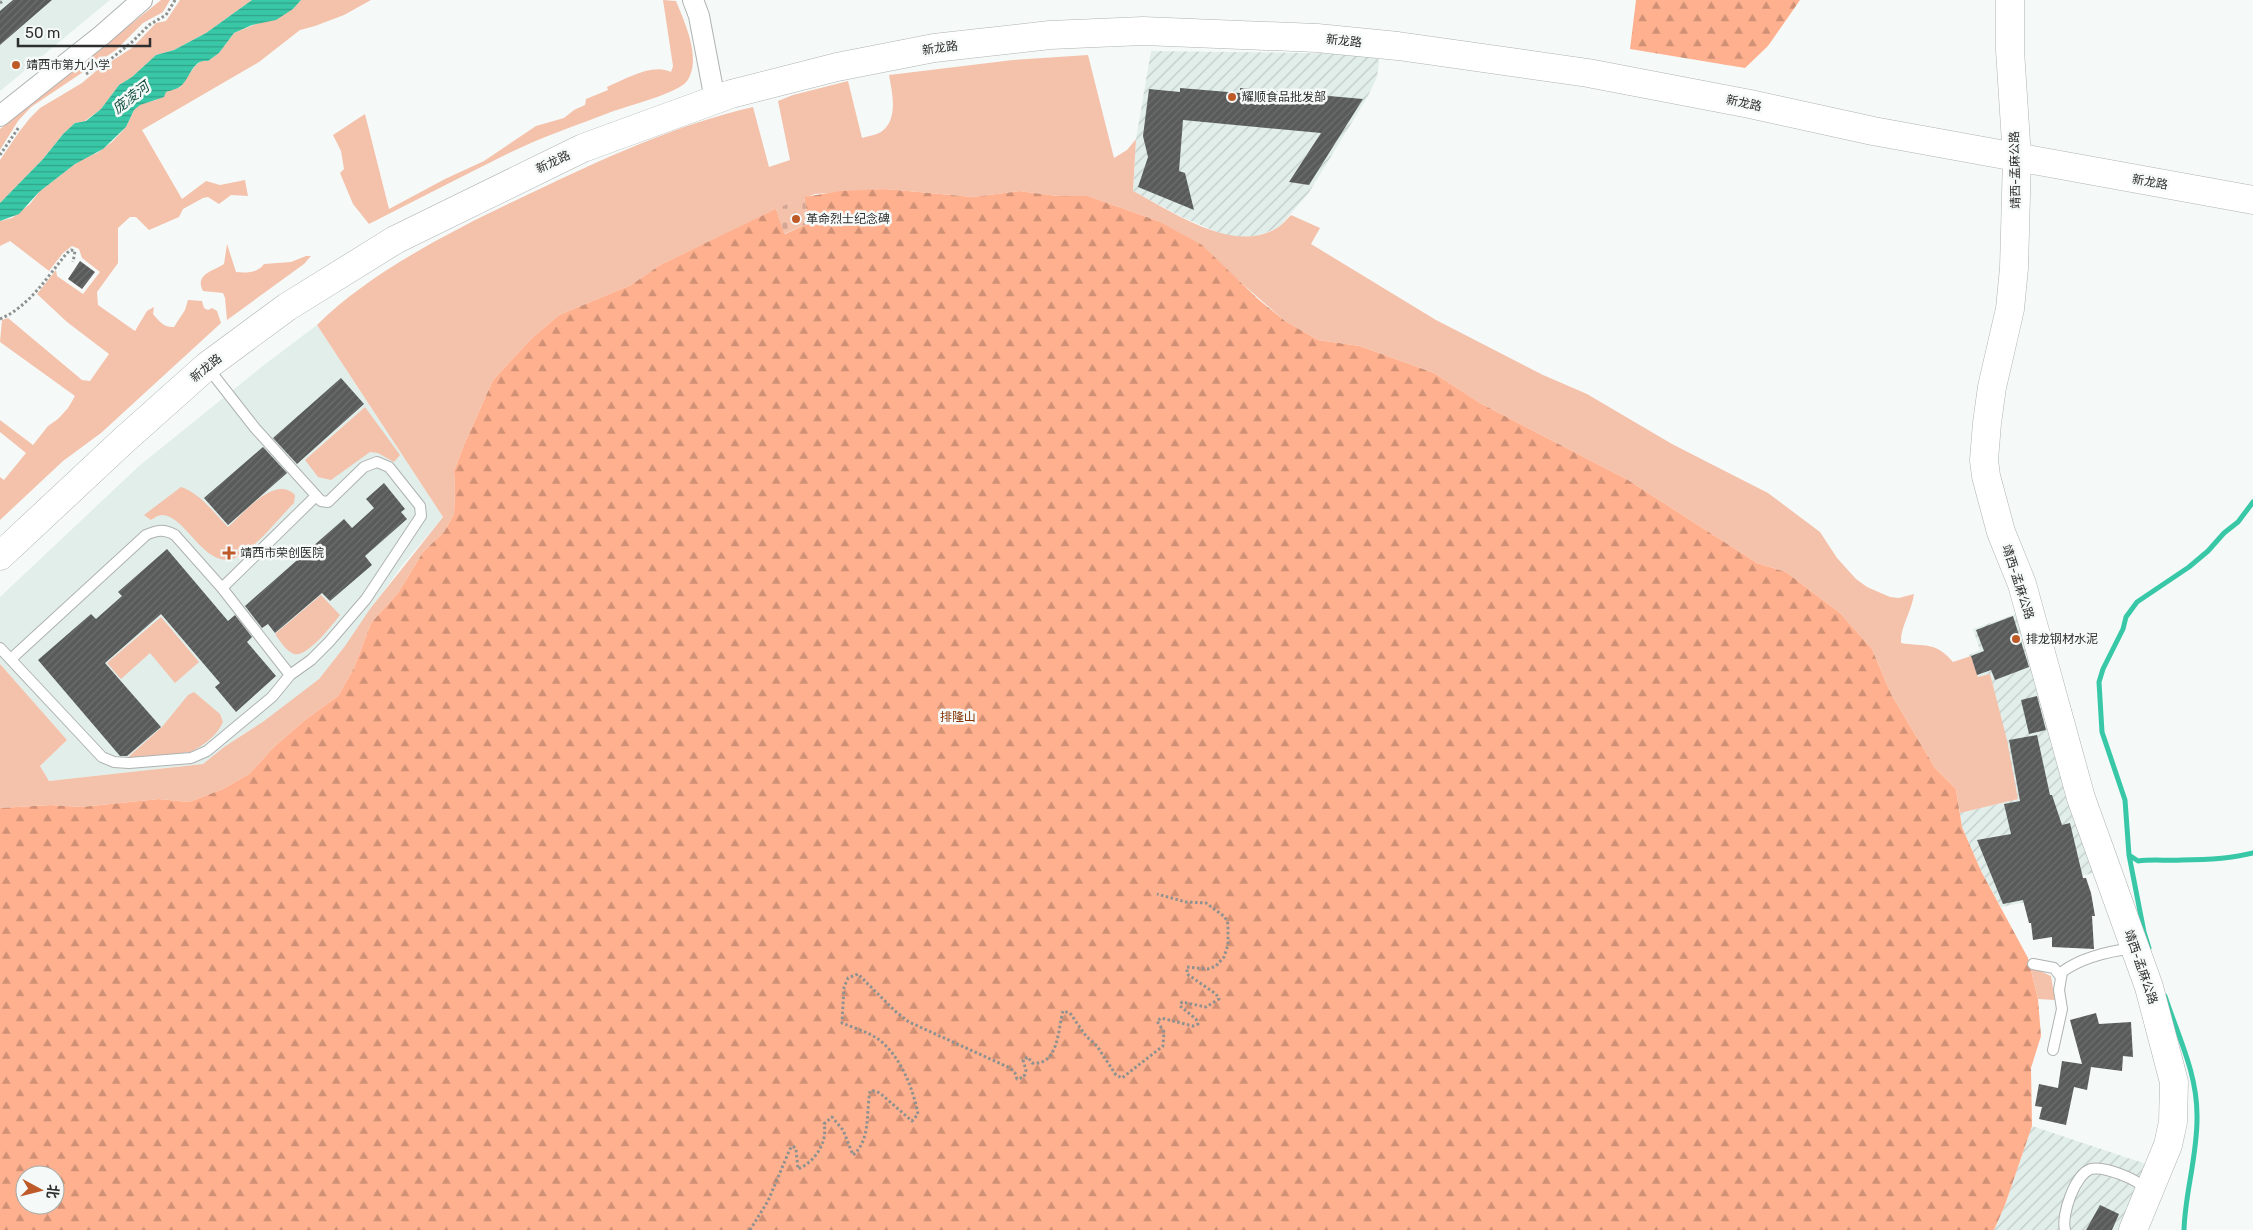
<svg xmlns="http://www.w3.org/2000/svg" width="2253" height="1230" viewBox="0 0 2253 1230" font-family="Rubik,'Noto Sans SC',sans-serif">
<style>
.built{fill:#e1eeea}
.industrial{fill:url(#industrial-furrows)}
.green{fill:#f4c1ab}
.forest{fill:url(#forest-firs);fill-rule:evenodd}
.cemetery{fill:url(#cemetery-stones)}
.water{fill:url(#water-rules)}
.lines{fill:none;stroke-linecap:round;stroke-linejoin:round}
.stream{stroke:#39c8a7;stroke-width:5}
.building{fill:url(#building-hatch)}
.lane-casing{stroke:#aeb2b0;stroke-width:12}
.street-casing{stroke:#aeb2b0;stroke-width:22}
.secondary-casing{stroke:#aeb2b0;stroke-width:29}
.primary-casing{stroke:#aeb2b0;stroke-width:29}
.path{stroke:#8d918f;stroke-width:3;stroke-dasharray:2.5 2.5;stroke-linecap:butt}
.lane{stroke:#fff;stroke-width:10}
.street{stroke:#fff;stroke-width:20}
.secondary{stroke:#fff;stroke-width:28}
.primary{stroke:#fff;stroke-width:28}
.poi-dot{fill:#be5928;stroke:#f5faf8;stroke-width:2}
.labels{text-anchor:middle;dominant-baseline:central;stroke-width:5;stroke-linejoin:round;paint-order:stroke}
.street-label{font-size:12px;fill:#2d2f2e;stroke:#f5faf8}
.poi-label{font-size:12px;fill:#2d2f2e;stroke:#f5faf8;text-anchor:start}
.park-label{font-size:12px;fill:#853100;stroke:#f5faf8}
.water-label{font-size:14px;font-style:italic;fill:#164f42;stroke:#f5faf8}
</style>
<defs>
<pattern id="industrial-furrows" width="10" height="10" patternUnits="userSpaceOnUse" patternTransform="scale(1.25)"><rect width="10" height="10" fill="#e1eeea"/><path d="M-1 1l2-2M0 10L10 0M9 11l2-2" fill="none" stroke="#c1ccc9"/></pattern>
<pattern id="forest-firs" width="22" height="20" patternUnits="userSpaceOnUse" patternTransform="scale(1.25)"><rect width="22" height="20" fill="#ffb18f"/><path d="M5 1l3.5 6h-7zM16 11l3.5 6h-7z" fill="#cf9075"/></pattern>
<pattern id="cemetery-stones" width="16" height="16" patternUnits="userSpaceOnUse" patternTransform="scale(1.25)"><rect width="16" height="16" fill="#f4c1ab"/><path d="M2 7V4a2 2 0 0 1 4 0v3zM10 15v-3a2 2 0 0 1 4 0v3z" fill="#d2a693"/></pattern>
<pattern id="water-rules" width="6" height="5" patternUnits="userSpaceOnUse" patternTransform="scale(1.25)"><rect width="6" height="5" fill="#39c8a7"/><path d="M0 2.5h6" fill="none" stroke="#30a388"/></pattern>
<pattern id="building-hatch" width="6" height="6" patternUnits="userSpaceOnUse" patternTransform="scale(1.25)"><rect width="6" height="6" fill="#585b5a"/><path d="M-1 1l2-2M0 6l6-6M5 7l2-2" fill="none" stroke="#6d6f6e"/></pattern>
</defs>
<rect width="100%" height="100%" fill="#f5faf8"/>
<path class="built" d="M0 0H110L0 91Z
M317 325 443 517 401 567 345 646 319 679 264 721 224 747 203 764 49 781 40 766 67 740 0 664V597L139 466 264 365Z"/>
<path class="industrial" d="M1151 51 1377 54 1379 62 1377 77 1368 96 1308 194 1278 228 1257 236 1241 237 1224 235 1182 217 1133 191 1136 139Z
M2019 613 2075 820 2093 873 2035 887 2036 900 2001 907 1981 871 1962 827 1960 813 2017 799 1990 674 1979 678 1969 655 1980 650 1973 629Z
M2032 1126 2149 1165 2119 1230H1994L2005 1205Z"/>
<path class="green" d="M161 0H170L163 12 143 23 116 50 31 107 18 121 0 150V129Z
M180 0H252L206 33 174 50 156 55 132 77 119 85 101 109 85 121 75 123 64 133 43 159 0 203V160L19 132 30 118 40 108 82 83 96 71 132 48 156 23 166 21Z
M301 0H371L344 15 315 26 300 30 259 62 142 130 182 199 206 181 220 185 245 180 248 196 231 195 219 204 208 197 203 198 183 209 179 217 149 230 136 217H130L118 228V263L97 292 98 305 135 331 147 311 154 307 153 314C159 321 164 328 174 327L185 310 188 300 202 301 204 308 208 310 212 308 217 311 221 323 101 433 63 461 0 520V477L4 480 26 453 0 432V420L33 445 48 426 58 419 68 408 75 396 0 342 2 320 8 318 82 380 90 381 109 354 67 322 37 294 56 270 57 276 83 294 100 272 82 258 79 249 72 246 63 253 49 271 10 241 0 246V221L12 218 30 204 39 192 75 164 82 159 97 153 112 142 126 127 134 110 140 104 156 100 166 92 180 87 196 65 203 60 208 61 219 53 234 33 293 9Z
M663 0 676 1C685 23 702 59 687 81 679 93 627 106 611 112 575 126 539 138 505 155 459 178 414 201 369 224L353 204 340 173 344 169 341 151 333 135 365 114 389 209 445 179 484 161 536 126 564 118 574 110 585 105 586 99 608 90 607 87C626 79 652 63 671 72L673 66Z
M1088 55 1114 158 1127 150 1136 139 1133 191C1172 211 1233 255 1277 228 1282 225 1287 219 1291 215L1320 228 1311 244 1436 320 1543 375 1587 394 1672 444 1768 493 1820 532 1837 558 1856 579 1867 587 1890 597 1899 598 1914 594C1912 611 1900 627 1901 643 1925 647 1935 641 1953 662L1971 656 1978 677 1990 674 2007 740 2018 799 1960 813 1956 789 1935 768 1891 694 1872 649 1840 613 1786 572 1757 563 1628 480 1480 403 1434 373 1360 346 1318 340 1285 321 1230 273 1158 221 1088 196H1058L1019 191 973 197 886 189 815 194 790 203 660 265 631 285 559 315 532 338 493 380 464 445 454 471 455 490 454 514 444 532 423 552 398 593 371 623 354 668 338 696 305 720 275 746 249 774 223 789 189 802 159 799 81 807 51 805 0 808V664L67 740 40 766 49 781 203 764 224 747 264 721 319 679 345 646 370 609 443 517 317 325C372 270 461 226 531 193 603 159 675 125 753 107L769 167 790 160 778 101 793 95 848 81 862 138C868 136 876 135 881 132 899 120 892 92 889 75L1013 60Z
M227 244 236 272C246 273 258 273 264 264L291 262 306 256H311L304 264 227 320 225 298 223 293 203 291C194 274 214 271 224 264Z
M365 407 400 455 394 462 378 453 370 452 331 480 318 477 305 460Z
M181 487C201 494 213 512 228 527 243 514 275 474 295 495L294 503C278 519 255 549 235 558 204 570 186 515 162 515 158 515 154 518 151 520L144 515Z
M321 595 340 615C332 625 307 658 294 654 286 651 280 641 275 634Z
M161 617 199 662 175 683 150 653 121 679 107 663Z
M194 692 220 714 223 722C217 736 203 746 190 752L125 760 162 727 188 695Z
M2030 966 2051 976 2055 1000 2038 999Z"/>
<path class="forest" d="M1636 0H1800L1768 46 1745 68 1630 49Z
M886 189 973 197 1019 191 1058 196H1088L1158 221 1202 245 1258 299 1285 321 1318 340 1360 346 1434 373 1480 403 1628 480 1757 563 1786 572 1840 613 1872 649 1891 694 1935 768 1956 789 1962 827 1981 871 2028 958 2038 999 2041 1036 2031 1068 2032 1126 2005 1205 1994 1230H0V808L51 805 81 807 159 799 189 802 223 789 249 774 275 746 305 720 338 696 354 668 371 623 398 593 423 552 444 532 454 514 455 490 454 471 464 445 493 380 532 338 559 315 631 285 660 265 776 209 785 234 809 223 804 197 841 191ZM25 1175H55V1205H25Z"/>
<path class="cemetery" d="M804 197 809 223 784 234 776 209Z"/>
<path class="water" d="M252 0H301L293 9 276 20 252 25 234 33 219 53 208 61C193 59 191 76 182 85 178 89 172 90 166 92L164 97 140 105 134 110 126 127 103 149 75 164 39 192 19 214 0 221V203L43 159 64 133 75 123 86 121 101 109 119 85 132 77 156 55 174 50 206 33Z"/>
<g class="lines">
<path class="stream" d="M2129 855 2138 861C2153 859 2167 861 2182 860 2205 860 2230 859 2253 853
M2149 948 2144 932 2129 855 2125 800 2102 732 2099 682 2103 669 2123 629 2126 617 2137 602 2189 567 2208 551 2224 533 2238 522 2253 502
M2165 996C2178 1036 2197 1073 2197 1115 2198 1154 2185 1192 2184 1230"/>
</g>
<path class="building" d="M13 0H52L0 45V11Z
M1180 88 1240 93V88L1363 99 1309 185 1289 182 1321 133 1183 120 1179 171 1185 173 1194 210 1138 187 1148 157 1143 136 1149 89 1180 92Z
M80 261 95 272 82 289 68 279Z
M341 378 364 404 297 464 273 438Z
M263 447 287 473 228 525 204 498Z
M384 483 405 509 401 512 407 519 365 556 372 565 330 601 322 593 275 633 268 624 262 628 245 606 344 519 352 528 374 508 366 499Z
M167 549 228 621 235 615 252 637 247 642 276 676 236 712 215 687 220 683 161 614 105 663 161 727 127 756H120L38 660 91 614 96 619 122 596 118 592Z
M2013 616 2029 667 1995 680 1991 670 1977 675 1971 656 1984 651 1976 630Z
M2037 696 2046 730 2029 734 2021 700Z
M2037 735 2050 795H2052L2062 825 2070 823 2083 878H2086L2091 893 2095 916H2092L2094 949 2052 947V937L2033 940 2031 923H2029L2023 900 2003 904 1977 840 2011 834 2004 804 2020 801 2009 740Z
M2096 1013 2099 1024 2131 1022 2133 1057 2123 1056 2122 1071 2091 1067 2087 1090 2074 1087 2066 1125 2039 1119 2042 1107 2035 1106 2039 1084 2058 1088 2062 1061 2082 1064 2070 1020Z
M2100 1205 2119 1214 2112 1230H2086Z"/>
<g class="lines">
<g class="lane-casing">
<path id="lane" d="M222 588 316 496
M0 648 102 757 114 762 129 763 191 758 207 751 272 697 290 675 311 660 329 642 366 599 421 516 420 506 389 467 377 462 364 467 328 502 321 501 255 428 208 368
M11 659 146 535C157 530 164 529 175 535L222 588 290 675
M2033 964 2054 968 2060 976
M2053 1050 2062 1009 2059 990 2062 972C2082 957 2110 951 2134 948
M2065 1230C2061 1215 2075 1174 2091 1169 2104 1166 2139 1179 2147 1191"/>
</g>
<g class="street-casing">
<path id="street" d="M693 0 699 16 715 100
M0 116 102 35 142 0"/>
</g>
<g class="secondary-casing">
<path id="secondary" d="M2010 0V50L2017 158 2014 268 2010 309 1992 387 1987 423 1984 460 1986 476 2001 532 2022 584 2081 798 2149 987 2174 1082 2173 1122 2168 1145 2133 1230"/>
</g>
<g class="primary-casing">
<path id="primary" d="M0 556 123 441 207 366 287 307 395 240 583 148 731 94 837 67 934 48 1050 35 1143 31 1317 38 1398 46 1588 73 1750 104 1873 131 2253 200"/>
</g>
<path class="path" d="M0 3 4 0
M86 74 107 62 132 42 149 25 166 15 175 0
M0 155 19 127
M0 319C30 306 47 277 67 253L71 250 75 251 73 262
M750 1230 768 1201 790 1149 793 1146 796 1149 798 1169C815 1162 828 1142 824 1124L832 1117 843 1130 853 1155C871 1140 866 1112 870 1091H876L881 1094 912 1121 918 1114C913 1088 900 1055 878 1039 868 1032 854 1028 842 1023L844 987 848 978 858 974 895 1011 909 1022 1010 1068 1015 1073 1017 1079 1024 1077 1026 1070 1023 1060 1028 1057 1032 1063C1059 1066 1058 1028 1063 1011L1070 1013 1086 1036 1097 1046 1116 1075 1122 1078 1163 1046 1164 1032 1157 1021 1161 1018 1193 1026 1198 1024 1196 1019 1180 1006 1182 1002 1206 1007 1219 999 1216 994 1187 974V967L1208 969 1216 966 1224 957 1228 945V924L1225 917 1206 903 1186 902 1157 894"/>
<use href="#lane" class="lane"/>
<use href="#street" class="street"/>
<use href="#secondary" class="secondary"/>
<use href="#primary" class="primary"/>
</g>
<g class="poi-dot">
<circle cx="16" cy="65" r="5"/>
<circle cx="1232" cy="97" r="5"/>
<circle cx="796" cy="219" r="5"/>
<path d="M226.5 545.5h5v5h5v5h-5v5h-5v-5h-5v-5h5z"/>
<circle cx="2016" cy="639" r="5"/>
</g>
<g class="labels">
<g class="street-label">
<text transform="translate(1344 41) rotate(6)">新龙路</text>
<text transform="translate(940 48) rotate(-8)">新龙路</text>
<text transform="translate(1744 103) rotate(12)">新龙路</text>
<text transform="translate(553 162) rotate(-25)">新龙路</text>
<text transform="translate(2015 170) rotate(-91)">靖西-孟麻公路</text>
<text transform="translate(2150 182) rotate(10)">新龙路</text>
<text transform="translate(206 368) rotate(-39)">新龙路</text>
<text transform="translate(2018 582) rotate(72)">靖西-孟麻公路</text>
<text transform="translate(2141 967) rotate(71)">靖西-孟麻公路</text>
</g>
<g class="poi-label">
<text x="26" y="65">靖西市第九小学</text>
<text x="1242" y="97">耀顺食品批发部</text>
<text x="806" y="219">革命烈士纪念碑</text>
<text x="240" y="553">靖西市荣创医院</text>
<text x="2026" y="639">排龙钢材水泥</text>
</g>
<g class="park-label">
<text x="958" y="717">排隆山</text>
</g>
<g class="water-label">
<text transform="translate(131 98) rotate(-38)">庞凌河</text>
</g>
</g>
<g transform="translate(40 1190) rotate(97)"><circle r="24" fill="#f5faf8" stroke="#a5a9a7"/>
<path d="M0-4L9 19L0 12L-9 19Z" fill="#be5928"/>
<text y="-8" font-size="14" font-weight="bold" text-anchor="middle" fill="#2d2f2e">北</text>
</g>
<path d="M18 38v8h132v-8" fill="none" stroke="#2d2f2e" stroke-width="2.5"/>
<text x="25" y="38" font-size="15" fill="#2d2f2e" stroke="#f5faf8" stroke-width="4" paint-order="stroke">50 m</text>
</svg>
